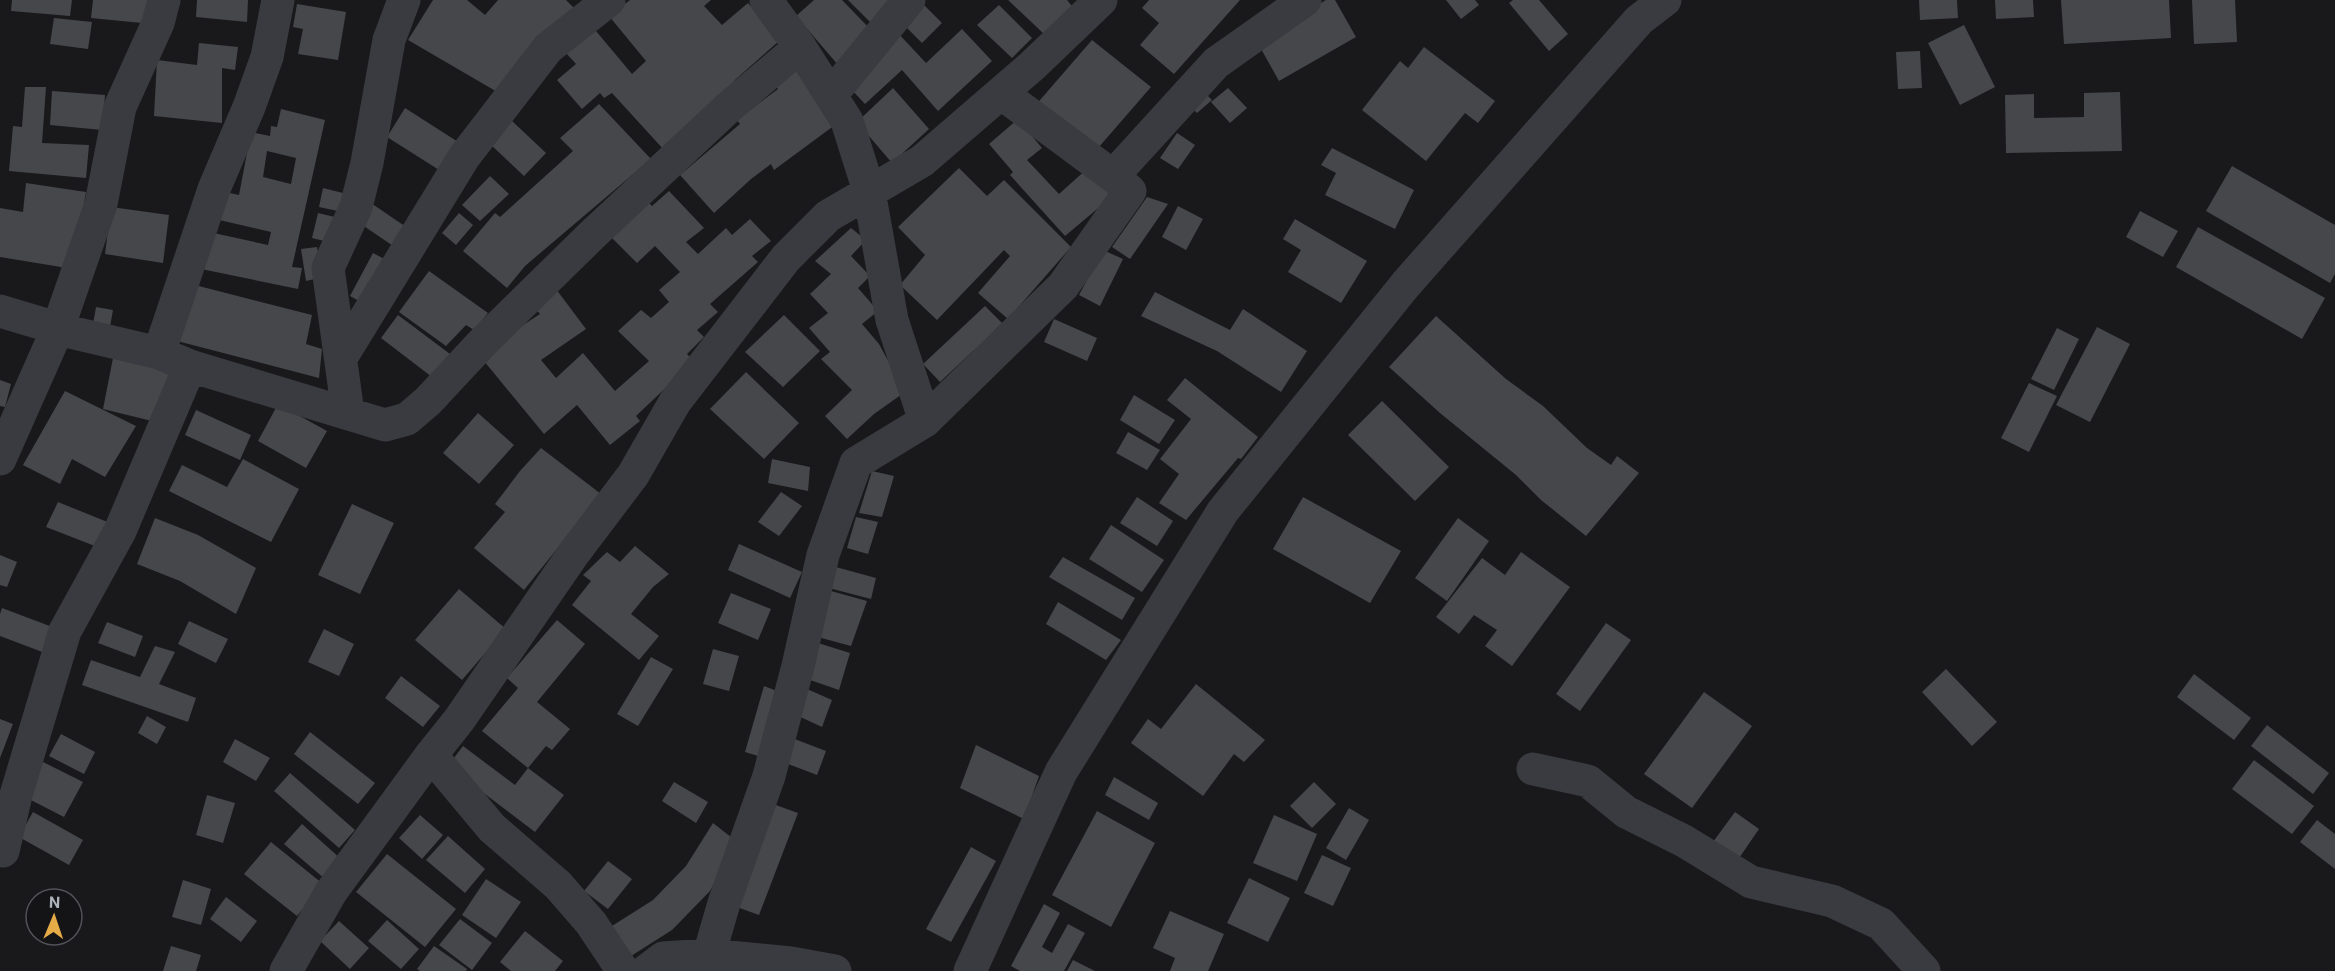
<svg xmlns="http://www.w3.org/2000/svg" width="2335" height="971" viewBox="0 0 2335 971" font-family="Roboto,sans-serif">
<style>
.building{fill:#46474b;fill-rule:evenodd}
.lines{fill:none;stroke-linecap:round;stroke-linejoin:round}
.minor{stroke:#3a3b40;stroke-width:33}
</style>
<rect width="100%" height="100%" fill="#19191b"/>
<path class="building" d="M12 0H72L70 16 11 11Z
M93 0H154L152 24 91 18Z
M197 0H248L247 22 196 17Z
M433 0H467L485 15 498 0H566L575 9 499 93 408 40Z
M630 0H711L704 6 722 25 748 3 780 40 736 79 720 98 664 150 612 93 604 98 600 93 582 109 557 80 576 64 566 53 596 31 632 74 646 61 609 16Z
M814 0H842L874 33 839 66 796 16Z
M848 0H895L871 23Z
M1008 0H1067L1072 6 1044 34Z
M1149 0H1240L1174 74 1140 45 1159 23 1142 8Z
M1326 0H1335L1356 37 1279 81 1256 40Z
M1446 0H1475L1479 5 1461 19Z
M1513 0H1539L1568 34 1549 51 1509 3Z
M1919 0H1957L1958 18 1920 20Z
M1995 0H2033L2034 17 1996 19Z
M2061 0H2169L2171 38 2064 44Z
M2192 0H2235L2237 42 2194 44Z
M920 1 942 23 922 43 900 21Z
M297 4 346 12 338 60 298 54 303 29 293 27Z
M999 5 1032 38 1012 58 977 25Z
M54 18 92 22 88 49 50 44Z
M1964 25 1995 87 1960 105 1928 43Z
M962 29 992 61 938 111 902 70 865 104 850 88 897 32 926 63Z
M1092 40 1151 87 1092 155 1034 107Z
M199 43 238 47 235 70 222 68V123L154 116 157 60 197 65Z
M1424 47 1495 101 1478 123 1465 113 1426 161 1362 110 1400 61 1408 68Z
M1920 51 1922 88 1898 89 1896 52Z
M803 66 839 122 774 170 771 164 751 179 714 213 680 175 740 124 737 120 778 89 775 85Z
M25 87H46L42 143 89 145 86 178 9 171 13 126 22 127Z
M893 88 929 129 892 163 857 122Z
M1200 88 1212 100 1197 113 1186 102Z
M1228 88 1247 108 1230 123 1211 102Z
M52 91 105 95 102 130 50 125Z
M2120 92 2122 151 2006 153 2005 95 2034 94V118L2084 117V93Z
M599 104 651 159 525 266 507 288 463 251 495 213 500 217 573 151 560 138Z
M405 108 466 147 447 175 387 137Z
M281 109 325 120 292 267 302 268 298 289 201 269 209 232 268 245 271 232 215 219 221 191 239 195 251 132 270 136 271 126 277 127ZM267 151 296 158 291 184 263 177Z
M1018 119 1042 148 1027 160 1059 194 1088 168 1115 194 1065 236 1010 175 1013 172 989 144Z
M511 120 546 153 524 176 490 144Z
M1177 133 1195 145 1178 169 1160 158Z
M1332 148 1414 190 1395 229 1325 195 1336 173 1321 165Z
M2232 166 2335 225V274L2330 283 2206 211Z
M959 168 987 196 1004 180 1071 247 1008 319 978 293 1010 256 1004 250 937 320 900 285 925 255 898 227Z
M490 176 509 194 480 221 462 205Z
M26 183 86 192 73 269 0 257V208L23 212Z
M323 188 351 195 347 213 319 207Z
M669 191 704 228 686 242 698 254 726 228 732 235 750 219 771 241 752 256 758 262 710 304 718 312 697 330 704 337 687 354 694 361 636 416 640 421 610 445 577 405 544 434 484 361 517 329 540 314 534 307 556 289 586 329 541 360 556 378 583 353 615 391 649 361 618 331 641 310 651 318 669 302 659 290 680 272 655 246 637 263 609 235 646 200 652 206Z
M1147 197 1168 204 1130 259 1112 247Z
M368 201 412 231 399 250 355 220Z
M1178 206 1203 219 1186 250 1162 237Z
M111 207 169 215 163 263 105 254Z
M2140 211 2178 231 2163 257 2126 237Z
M318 213 343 219 337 244 312 238Z
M459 213 473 225 456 245 442 233Z
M1295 219 1367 261 1341 303 1288 272 1301 250 1283 239Z
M2198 227 2325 298 2302 339 2176 267Z
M851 228 866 240 851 256 870 276 858 288 878 311 862 324 879 344 905 392 874 414 847 439 825 416 852 390 821 359 830 352 809 328 828 313 810 294 831 274 815 261Z
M317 247 323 277 306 281 301 249Z
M1103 250 1123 259 1100 306 1079 295Z
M373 253 392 263 368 306 350 296Z
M429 271 488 313 474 330 466 325 446 346 399 312Z
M191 284 312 315 306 344 322 349 319 378 177 341Z
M1155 292 1230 330 1243 309 1307 351 1281 392 1217 351 1141 316Z
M985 306 1007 328 973 351 940 382 923 364Z
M96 307 113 310 110 327 93 324Z
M398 315 450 354 432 377 381 338Z
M784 315 820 351 783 387 745 352Z
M1436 316 1506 379 1543 406 1587 448 1611 465 1617 456 1639 473 1586 536 1541 500 1516 475 1440 413 1389 367Z
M1054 319 1097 338 1087 361 1044 342Z
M2097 327 2130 344 2090 422 2056 405Z
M2057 328 2079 339 2054 390 2031 379Z
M113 358 171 369 160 423 103 409Z
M746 372 799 423 764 459 710 409Z
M1185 378 1258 437 1241 459 1238 458 1222 477 1186 520 1159 503 1179 474 1160 459 1191 419 1167 400Z
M0 380 11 384 5 407 0 406Z
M2029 383 2057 396 2029 452 2001 438Z
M65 391 136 426 105 477 72 459 60 484 23 465Z
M1134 395 1175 420 1159 444 1120 420Z
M1382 401 1449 467 1415 501 1348 435Z
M278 404 327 431 306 468 258 441Z
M196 410 251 435 240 460 185 435Z
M478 413 514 445 479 484 443 453Z
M1128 432 1160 450 1147 470 1116 453Z
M541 448 601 494 524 590 474 548 505 512 495 504 520 471Z
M243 459 299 489 271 542 169 491 182 465 227 487Z
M772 459 810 467 808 491 768 483Z
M872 471 894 476 882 517 859 513Z
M781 492 802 506 779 536 758 522Z
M1137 497 1173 521 1157 546 1120 523Z
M1303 497 1401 551 1370 603 1273 549Z
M58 502 110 523 100 548 46 527Z
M352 504 394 523 360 594 318 575Z
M856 517 878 522 868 554 847 548Z
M155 518 198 535 256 568 236 614 180 581 137 564Z
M1458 518 1489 541 1447 601 1415 578Z
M1111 525 1164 560 1142 592 1089 559Z
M739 544 802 572 790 598 728 570Z
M635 546 669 574 653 587 631 614 659 636 639 660 572 605 591 581 583 575 607 552 620 562Z
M1521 552 1570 587 1512 666 1485 646 1497 630 1474 615 1459 634 1436 617 1482 558 1505 575Z
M0 555 17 562 7 587 0 585Z
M1063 557 1135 598 1122 620 1049 577Z
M832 566 876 578 871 599 825 587Z
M459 589 506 629 462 680 415 640Z
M831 591 867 601 851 646 814 636Z
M731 593 771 609 758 640 718 623Z
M1058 602 1121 640 1106 660 1046 624Z
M2 608 55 628 45 653 0 636V614Z
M557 620 585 644 537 702 570 729 552 750 546 746 528 768 564 795 535 832 448 766 463 746 515 785 528 768 482 731 518 688 507 678Z
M189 621 228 639 216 663 178 644Z
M107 622 143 636 135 657 98 643Z
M1606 623 1631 640 1580 711 1556 694Z
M324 629 354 644 339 676 308 662Z
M818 643 850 653 839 690 807 679Z
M155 646 175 652 159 684 196 698 188 722 82 685 91 660 140 677Z
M713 649 739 656 729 691 703 684Z
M651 657 673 669 638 726 617 714Z
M1946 669 1997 722 1972 746 1922 692Z
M2194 674 2251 718 2234 740 2177 697Z
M401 676 440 706 423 727 385 698Z
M1196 684 1265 740 1244 762 1234 754 1203 796 1131 743 1148 719 1161 729Z
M764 686 785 694 768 759 745 752Z
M807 689 832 700 822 727 796 715Z
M1704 692 1752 726 1692 808 1644 774Z
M147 716 166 727 157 744 138 733Z
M0 719 13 724 0 758Z
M2267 725 2329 773 2313 794 2251 746Z
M310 732 375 783 358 804 294 754Z
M61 734 95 752 84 774 49 756Z
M792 738 826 751 817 775 783 762Z
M235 739 270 758 256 781 223 762Z
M976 745 1039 776 1024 819 960 788Z
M2254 760 2314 806 2292 834 2232 789Z
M43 762 83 782 64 817 25 797Z
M290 773 355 830 339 848 274 791Z
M1114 777 1158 803 1149 820 1105 795Z
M674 782 708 802 696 823 662 801Z
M1314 782 1336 804 1312 828 1290 806Z
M207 795 235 803 223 843 196 835Z
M773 804 798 813 759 915 734 906Z
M1349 808 1369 820 1346 860 1326 848Z
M1097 811 1155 843 1111 927 1052 895Z
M33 812 83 840 69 865 19 837Z
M1735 812 1759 829 1735 864 1710 846Z
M420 815 443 835 422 859 399 838Z
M1274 815 1317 834 1297 881 1253 863Z
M2317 820 2335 834V869L2300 842Z
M713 823 736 841 710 891 672 930 631 956 612 926 653 900 686 866Z
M302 824 342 860 325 879 284 844Z
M448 836 485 869 465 893 426 860Z
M271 842 323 884 297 916 244 874Z
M971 847 996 861 951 942 926 929Z
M387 854 456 909 425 947 356 892Z
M1322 855 1351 868 1333 906 1304 893Z
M608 861 632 879 608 909 584 891Z
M1249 878 1290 898 1268 942 1227 923Z
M486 879 521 902 496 938 462 915Z
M183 880 211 889 201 925 172 917Z
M226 897 257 921 241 942 210 919Z
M1044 904 1060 913 1042 947 1052 953 1068 924 1085 933 1064 971H1020L1011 966Z
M1170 911 1224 934 1208 971H1170L1175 958 1153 948Z
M460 919 492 943 472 970 439 945Z
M387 920 419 949 401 969 368 941Z
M339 921 369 948 350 969 320 941Z
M525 931 563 961 555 971H511L500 962Z
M171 946 201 955 196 971H163Z
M434 946 467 969 466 971H420L417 969Z
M1073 960 1095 971H1067Z"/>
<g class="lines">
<path class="minor" d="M766 0 800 47 847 121 869 191 892 320 925 421
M1001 93 1113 176
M831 95 909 0
M0 311 70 332 159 353 190 366 385 425 407 419 428 401 483 342 592 235 730 106 800 47
M159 353 214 189 249 107 267 57 278 0
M341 358 464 157 548 48 609 0
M348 413 328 268 356 207 367 163 389 40 404 0
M0 459 58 328 101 204 120 107 158 23 164 0
M431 755 492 828 558 885 591 923 623 971
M1533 769 1588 781 1626 812 1684 841 1751 882 1832 901 1881 924 1924 971
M3 851 16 795 65 631 120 531 190 366
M709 955 724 903 769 776 798 666 823 555 856 463 925 421 1063 286 1130 191 1113 176 1216 63 1305 0
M286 971 331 892 431 755 459 720 574 553 633 475 675 402 786 258 828 216 922 161 1032 66 1101 0
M646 971 663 958 709 955 791 963 835 971
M970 971 1061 772 1223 511 1406 284 1639 20 1665 0"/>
</g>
<g transform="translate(54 917) rotate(2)"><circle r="28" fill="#141416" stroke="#515358" stroke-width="1.5"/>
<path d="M0-4.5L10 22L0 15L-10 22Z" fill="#e5ab47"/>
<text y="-9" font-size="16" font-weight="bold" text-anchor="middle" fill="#adb1ba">N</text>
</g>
</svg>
